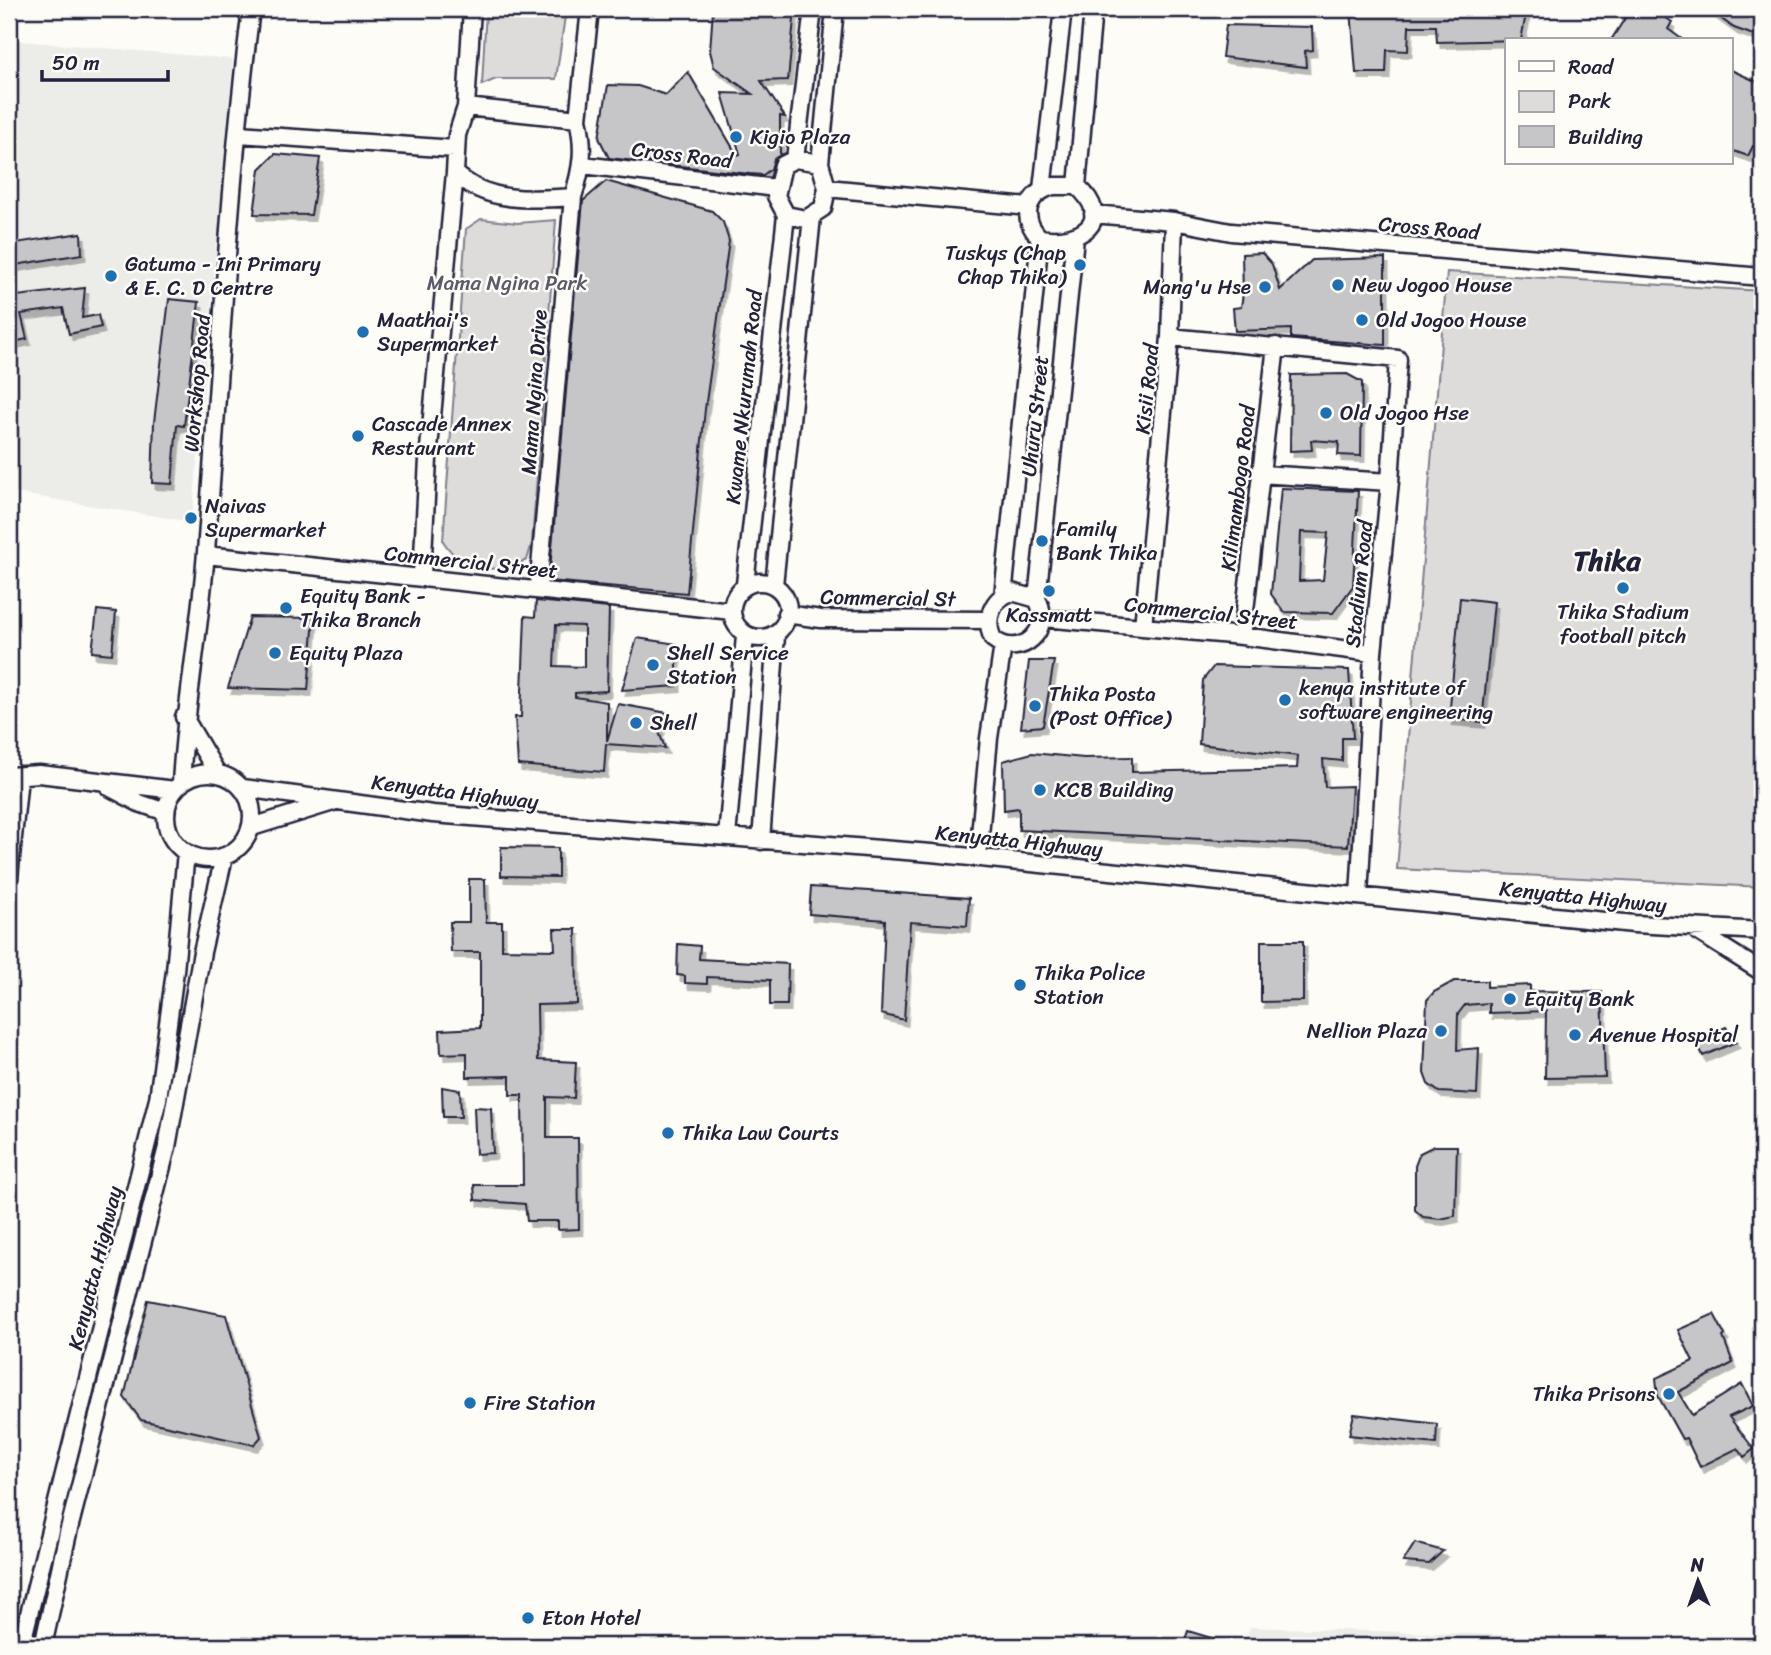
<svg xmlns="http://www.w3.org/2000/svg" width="1771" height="1655" viewBox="0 0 1771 1655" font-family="Sriracha,sans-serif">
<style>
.built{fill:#ecece9}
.green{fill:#dddcdb;stroke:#807f8b;stroke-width:2}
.building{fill:#c6c6c8;stroke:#22223b;stroke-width:2;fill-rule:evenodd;filter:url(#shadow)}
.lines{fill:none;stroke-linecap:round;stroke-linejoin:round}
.street-casing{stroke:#22223b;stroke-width:21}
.street{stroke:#fdfcf7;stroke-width:16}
.poi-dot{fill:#1f6fb2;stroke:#fdfcf7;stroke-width:2.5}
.labels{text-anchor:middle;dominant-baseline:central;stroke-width:5;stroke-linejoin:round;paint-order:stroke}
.poi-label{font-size:21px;fill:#22223b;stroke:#fdfcf7;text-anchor:start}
.street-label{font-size:21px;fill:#22223b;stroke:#fdfcf7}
.park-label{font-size:21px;fill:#5a5a6b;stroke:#fdfcf7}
.district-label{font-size:28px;font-weight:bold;fill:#22223b;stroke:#fdfcf7}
</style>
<defs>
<filter id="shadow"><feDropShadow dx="3.5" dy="6" stdDeviation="0" flood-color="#0004"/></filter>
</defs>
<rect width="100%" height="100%" fill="#fdfcf7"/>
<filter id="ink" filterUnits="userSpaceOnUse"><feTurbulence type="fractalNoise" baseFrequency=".0143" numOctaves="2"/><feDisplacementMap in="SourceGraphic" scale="14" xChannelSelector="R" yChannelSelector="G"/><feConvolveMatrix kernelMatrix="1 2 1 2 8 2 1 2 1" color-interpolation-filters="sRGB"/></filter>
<g filter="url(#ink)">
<path class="built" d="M9 40 233 59 192 522 9 492Z
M1250 1627 1759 1643 1762 1646H1244Z"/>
<path class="green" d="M486 9H566L556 79H496L482 85Z
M481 219 517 223 556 220 532 543 527 560C494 574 464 574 443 541L466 229Z
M1447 272 1762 291V887L1397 869Z"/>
<path class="building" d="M713 9H795L788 80 761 81 785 117 780 116V155L774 159 771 169 763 175 750 174 609 158 599 138 608 85 638 86 666 95 688 72 737 155 740 154 722 93 752 94 714 67 710 51Z
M1351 9H1527L1521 40 1437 42 1436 26H1409L1408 51 1387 50 1386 73H1356Z
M1631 9H1653L1672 22 1668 29 1683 40H1611Z
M1708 9H1762V38L1734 28Z
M1226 25 1312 27 1313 50 1305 51 1306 67 1222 57Z
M1731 70 1762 84V149L1753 146 1748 156 1731 150Z
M275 154 320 158 311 215 254 214 260 169Z
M606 181 712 211 723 222 729 241 705 409 687 593 549 581 583 201Z
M81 233 82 254 9 266V244Z
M1262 253 1272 264 1280 290 1312 260 1385 258V345L1291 338V329L1235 331 1233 308 1241 307 1243 294 1242 254Z
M14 285 17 296 85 288 82 318 98 315 101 327 69 334 63 308 21 314 27 339 9 343V286Z
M169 299 199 302 184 426 177 425 172 484 152 483 154 422Z
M1347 374 1362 382 1361 456 1338 455 1339 442 1311 440 1312 450 1290 451 1291 375Z
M1281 488 1358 491 1353 586 1333 613 1284 612 1271 594ZM1301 532 1328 533 1323 580 1299 581Z
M1460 598 1494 602 1482 722 1449 719Z
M536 601 609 608 607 691 575 693V697L607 702V741L618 704 668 713 659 732 665 748 606 744 604 772 518 765 515 717H521L525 616 535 617ZM556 625 584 626V667L554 666Z
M97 610 116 612 112 654 92 652Z
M250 617 314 618 308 690 228 688Z
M637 638 677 644V686L622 690Z
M1029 661H1054L1043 726 1021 728Z
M1214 666 1349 670 1353 738H1342V761L1323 759 1325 787 1352 786 1348 846 1019 830V808L1004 810 1003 761 1032 753 1084 758 1132 757V772L1297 768 1298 756 1199 744 1203 680Z
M501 847 558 848V877L501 876Z
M469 879H485L486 922H502V949L555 950 554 929H576L577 1004 537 1005 538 1060 576 1062 574 1098 547 1097V1138H578L579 1229 558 1230V1221H527L525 1204 475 1200 474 1185H523L522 1095H510V1076L467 1077V1053L441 1054 440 1030 480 1028V952H451L450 922H469Z
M811 887 969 898 967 926 910 922 904 1020 881 1014 885 920 809 914Z
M1261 941H1303V1001L1261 1002Z
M678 944 700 946 699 959 788 964 787 1005H770V980L707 977V984L685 983V976L677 975Z
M1454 981H1487V987L1530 985V991L1602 992 1605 1077 1545 1078 1546 1011 1489 1013V1003L1465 1005 1458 1014 1457 1050 1479 1048 1477 1094 1439 1092 1428 1084 1424 1073 1427 1000 1434 992Z
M1726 1027 1736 1042 1703 1056 1696 1040Z
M442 1087 460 1090 461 1117H443Z
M474 1107 491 1108 493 1153 476 1154Z
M1434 1146H1457L1455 1216 1440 1219 1423 1217 1415 1210V1166L1420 1153Z
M148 1300 226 1315 261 1437 254 1445 141 1420 124 1397Z
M1714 1314 1725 1335 1723 1337 1733 1363 1678 1392 1692 1415 1742 1384 1753 1406 1729 1417 1754 1449 1744 1457 1738 1448 1700 1467 1686 1438 1682 1439 1658 1396 1656 1378 1693 1361 1678 1330Z
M1354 1414 1437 1424 1436 1444 1349 1435Z
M1415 1543 1443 1551 1429 1564 1403 1562Z
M1188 1631 1228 1643V1646H1183Z"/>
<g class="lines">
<g class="street-casing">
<path id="street" d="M466 107 578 119C585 149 582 168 573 197 532 200 486 203 455 173L457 135 466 107 472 9
M578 119 590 9
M239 134 455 149
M795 159 820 163 827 188 823 208 806 219 786 215 776 196 783 165Z
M795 159 813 9
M820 163 835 9
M583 165 776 188
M1053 186H1077C1116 221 1080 245 1040 238 1020 218 1026 194 1053 186Z
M1077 186 1093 9
M827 188 1029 207
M1042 189 1063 9
M1093 214 1174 221 1231 232 1762 277
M1170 337 1174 221
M1260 474 1390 482
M206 555 732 611
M422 575 428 459 455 173
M732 610a28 28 0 1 1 56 0a28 28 0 1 1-56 0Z
M745 584 786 215
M774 585 812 217
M538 590 573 197
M1012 592 1037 599C1054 629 1021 661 993 639 984 620 992 598 1012 592Z
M1003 596 1040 238
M1037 599 1075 238
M786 614 821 619 989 620
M1043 618 1242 636 1373 653
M1143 627 1170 337 1398 359 1390 482 1373 653 1359 896
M1242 636 1276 346
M184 717 217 773
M166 816a43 43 0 1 1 86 0a43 43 0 1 1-86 0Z
M9 776 39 774 175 790
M181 784C185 706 200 630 206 552 220 371 228 189 251 9
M109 787 139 803 166 812
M243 788 433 814 931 853 1634 924 1762 931
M252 827 333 802
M727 837 745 636
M761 841 776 636
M978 857 989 738 1003 645
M9 878 19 777
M1697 931 1762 972
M21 1646 158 1099 175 971 186 852
M43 1646 68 1533 167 1147 202 952 224 857"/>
</g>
<use href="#street" class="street"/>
</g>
</g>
<g class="poi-dot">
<circle cx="736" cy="137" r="7"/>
<circle cx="1080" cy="265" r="7"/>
<circle cx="111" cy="276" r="7"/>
<circle cx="1338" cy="285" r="7"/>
<circle cx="1265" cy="287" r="7"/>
<circle cx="1362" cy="320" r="7"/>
<circle cx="363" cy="332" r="7"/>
<circle cx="1326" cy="413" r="7"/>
<circle cx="358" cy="436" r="7"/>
<circle cx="191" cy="518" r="7"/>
<circle cx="1042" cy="541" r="7"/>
<circle cx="1623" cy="588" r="7"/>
<circle cx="1049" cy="591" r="7"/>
<circle cx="286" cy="608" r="7"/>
<circle cx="275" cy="653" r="7"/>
<circle cx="653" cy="665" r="7"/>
<circle cx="1285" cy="700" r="7"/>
<circle cx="1035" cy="706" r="7"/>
<circle cx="636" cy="723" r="7"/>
<circle cx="1040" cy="790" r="7"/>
<circle cx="1020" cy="985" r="7"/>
<circle cx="1510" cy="999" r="7"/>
<circle cx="1441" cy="1031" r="7"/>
<circle cx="1575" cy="1035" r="7"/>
<circle cx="668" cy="1133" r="7"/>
<circle cx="1669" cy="1394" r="7"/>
<circle cx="470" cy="1403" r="7"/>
<circle cx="528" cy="1618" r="7"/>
</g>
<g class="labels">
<g class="poi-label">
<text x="750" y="137">Kigio Plaza</text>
<text x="1066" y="253" text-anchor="end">Tuskys (Chap<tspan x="1066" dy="24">Chap Thika)</tspan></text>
<text x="125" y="264">Gatuma - Ini Primary<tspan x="125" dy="24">&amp; E. C. D Centre</tspan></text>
<text x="1352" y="285">New Jogoo House</text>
<text x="1251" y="287" text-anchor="end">Mang'u Hse</text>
<text x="377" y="320">Maathai's<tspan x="377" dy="24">Supermarket</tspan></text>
<text x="1376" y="320">Old Jogoo House</text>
<text x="1340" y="413">Old Jogoo Hse</text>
<text x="372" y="424">Cascade Annex<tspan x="372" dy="24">Restaurant</tspan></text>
<text x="205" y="506">Naivas<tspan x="205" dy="24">Supermarket</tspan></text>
<text x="1056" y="529">Family<tspan x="1056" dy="24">Bank Thika</tspan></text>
<text x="300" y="596">Equity Bank -<tspan x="300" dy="24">Thika Branch</tspan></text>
<text x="1623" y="612" text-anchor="middle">Thika Stadium<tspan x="1623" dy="24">football pitch</tspan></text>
<text x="1049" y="615" text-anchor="middle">Kassmatt</text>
<text x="289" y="653">Equity Plaza</text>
<text x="667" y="653">Shell Service<tspan x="667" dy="24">Station</tspan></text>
<text x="1299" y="688">kenya institute of<tspan x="1299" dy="24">software engineering</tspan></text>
<text x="1049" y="694">Thika Posta<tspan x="1049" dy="24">(Post Office)</tspan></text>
<text x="650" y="723">Shell</text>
<text x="1054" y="790">KCB Building</text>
<text x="1034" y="973">Thika Police<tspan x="1034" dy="24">Station</tspan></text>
<text x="1524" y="999">Equity Bank</text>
<text x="1427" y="1031" text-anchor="end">Nellion Plaza</text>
<text x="1589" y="1035">Avenue Hospital</text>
<text x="682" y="1133">Thika Law Courts</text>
<text x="1655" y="1394" text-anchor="end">Thika Prisons</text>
<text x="484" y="1403">Fire Station</text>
<text x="542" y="1618">Eton Hotel</text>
</g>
<g class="street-label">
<text transform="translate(682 155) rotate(7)">Cross Road</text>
<text transform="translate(1429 228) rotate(5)">Cross Road</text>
<text transform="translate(197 383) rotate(-85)">Workshop Road</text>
<text transform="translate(1147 389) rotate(-84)">Kisii Road</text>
<text transform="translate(534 392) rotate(-86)">Mama Ngina Drive</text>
<text transform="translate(744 397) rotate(-84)">Kwame Nkurumah Road</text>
<text transform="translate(1035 416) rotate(-84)">Uhuru Street</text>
<text transform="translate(1238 488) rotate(-83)">Kilimambogo Road</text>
<text transform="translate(471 562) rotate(6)">Commercial Street</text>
<text transform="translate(1359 584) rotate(-84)">Stadium Road</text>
<text transform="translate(888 598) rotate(1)">Commercial St</text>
<text transform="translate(1211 613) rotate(6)">Commercial Street</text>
<text transform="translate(455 792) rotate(7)">Kenyatta Highway</text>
<text transform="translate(1019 841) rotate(6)">Kenyatta Highway</text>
<text transform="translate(1583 897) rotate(6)">Kenyatta Highway</text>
<text transform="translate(95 1268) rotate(-76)">Kenyatta Highway</text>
</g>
<g class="park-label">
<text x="507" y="283">Mama Ngina Park</text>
</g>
<g class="district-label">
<text x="1607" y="560">Thika</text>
</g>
</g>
<rect width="1771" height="1655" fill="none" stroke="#fdfcf7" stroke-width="35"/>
<rect x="18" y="18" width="1736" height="1620" fill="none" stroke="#22223b" stroke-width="2.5" filter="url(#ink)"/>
<rect x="1505" y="38" width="228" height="126" fill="#fdfcf7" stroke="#a5a5ac" stroke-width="2"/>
<rect x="1519" y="61" width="35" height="10" fill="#fdfcf7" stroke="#a5a5ac" stroke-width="2"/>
<text x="1568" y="74" font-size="21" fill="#22223b">Road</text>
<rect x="1519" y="91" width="35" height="21" fill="#dddcdb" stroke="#a5a5ac" stroke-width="2"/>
<text x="1568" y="108" font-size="21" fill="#22223b">Park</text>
<rect x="1519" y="126" width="35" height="21" fill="#c6c6c8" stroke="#a5a5ac" stroke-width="2"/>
<text x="1568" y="144" font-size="21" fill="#22223b">Building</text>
<g transform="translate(1698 1581) rotate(358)" stroke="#fdfcf7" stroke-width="5" paint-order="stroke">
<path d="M0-5L12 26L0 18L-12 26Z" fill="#22223b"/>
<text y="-10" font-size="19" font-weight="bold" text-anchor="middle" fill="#22223b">N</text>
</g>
<path d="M42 70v10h126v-10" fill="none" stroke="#22223b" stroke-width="3.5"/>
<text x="52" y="70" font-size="21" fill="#22223b" stroke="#fdfcf7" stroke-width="5" paint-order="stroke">50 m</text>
</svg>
